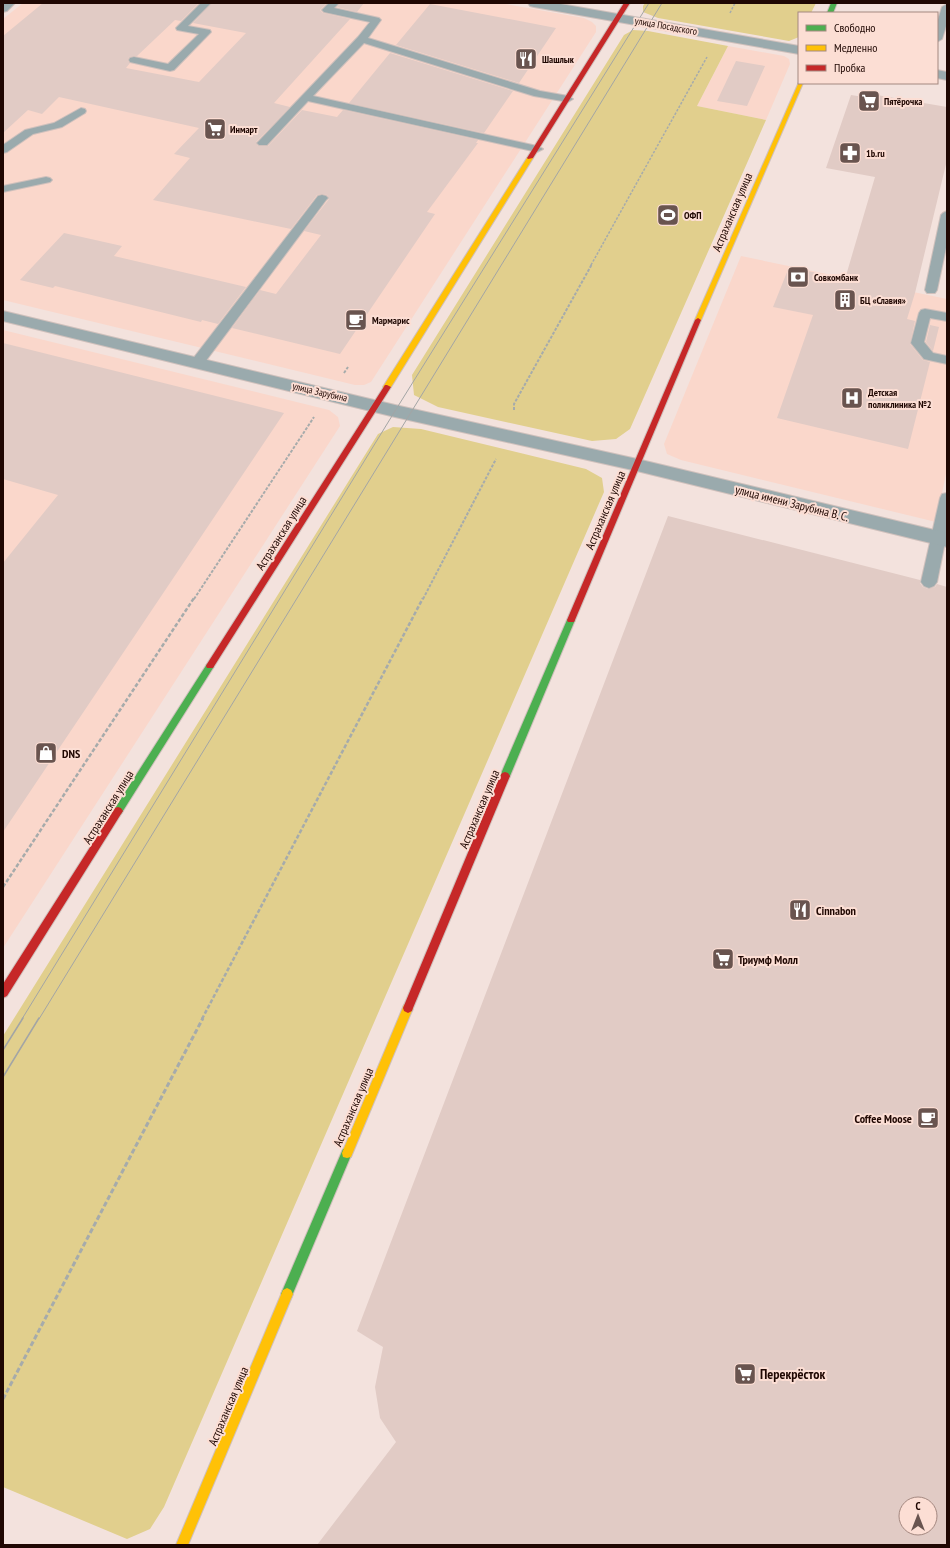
<svg xmlns="http://www.w3.org/2000/svg" width="950" height="1548" viewBox="0 0 950 1548" font-family="'PT Sans Narrow',sans-serif">
<style>
.built{fill:#fad7cb}
.green{fill:#e1cf8d}
.building{fill:#e1cbc5;fill-rule:evenodd}
.lines{fill:none;stroke-linecap:round;stroke-linejoin:round}
.lane-casing{stroke:#cfc0bc;stroke-width:2}
.street-casing{stroke:#cfc0bc;stroke-width:2}
.fast-casing{stroke:#cfc0bc;stroke-width:2}
.slow-casing{stroke:#cfc0bc;stroke-width:2}
.jam-casing{stroke:#cfc0bc;stroke-width:2}
.path-far3{stroke:#a6abab;stroke-width:1.5;stroke-dasharray:2.5 1.5;stroke-linecap:butt}
.path-far2{stroke:#a6abab;stroke-width:2;stroke-dasharray:3 1.5;stroke-linecap:butt}
.path-far1{stroke:#a6abab;stroke-width:2.5;stroke-dasharray:4 2;stroke-linecap:butt}
.path{stroke:#a6abab;stroke-width:3;stroke-dasharray:5 2.5;stroke-linecap:butt}
.lane{fill:#9aaaad;fill-rule:evenodd}
.street{fill:#9aaaad;fill-rule:evenodd}
.fast{fill:#4caf50;fill-rule:evenodd}
.slow{fill:#ffc107;fill-rule:evenodd}
.jam{fill:#c62828;fill-rule:evenodd}
.tram-far1{stroke:#a3a5a5;stroke-width:1}
.tram{stroke:#a3a5a5;stroke-width:1.5}
.labels{text-anchor:middle;dominant-baseline:central;stroke-width:4;stroke-linejoin:round;paint-order:stroke}
.far-street-label{font-size:10px;fill:#1f0702;stroke:#fcded4}
.far-poi-label{font-size:10px;font-weight:bold;fill:#1f0702;stroke:#fcded4;text-anchor:start}
.street-label{font-size:12px;fill:#1f0702;stroke:#fcded4}
.poi-label{font-size:12px;font-weight:bold;fill:#1f0702;stroke:#fcded4;text-anchor:start}
.near-poi-label{font-size:14px;font-weight:bold;fill:#1f0702;stroke:#fcded4;text-anchor:start}
</style>
<rect width="100%" height="100%" fill="#f3e2dd"/>
<path class="built" d="M23 3H500L584 18 592 22 596 26V32L371 382 364 385H355L3 300V19Z
M728 46 784 56 789 59 790 64 766 120 697 106Z
M741 256 947 299V469L936 522 681 460 667 454 664 444Z
M3 330 329 410 338 417 340 426 3 948Z"/>
<path class="green" d="M645 3H816L811 13H799V37L789 41 658 18 643 12V6Z
M633 30 648 31 728 46 697 106 766 120 630 429 616 439 592 441 438 407 414 395 412 375 624 35Z
M393 427 421 429 586 469 602 478 604 492 164 1507 150 1529 127 1539 3 1487V1036L378 434Z"/>
<path class="building" d="M43 3H199L181 21 175 20 137 56 129 57 128 61 130 63 126 68 199 82 246 33 193 23 212 3H327L320 10 323 13 350 19 274 103 290 107 256 142 258 146H268L302 110 337 117 343 110 478 140 476 143H478L427 212 435 214 340 354 232 328 260 290 276 294 321 235 304 231 329 199 327 195 322 194 317 195 291 229 153 200 190 158 174 154 199 128 59 97 42 114 28 110 3 133V36Z
M340 3H364L357 12 337 7Z
M430 4 556 28 519 83 396 45Z
M390 53 513 91 484 133 349 103Z
M736 61 765 66 747 106 717 101Z
M871 94 947 107V160L915 293 907 319 915 321 910 344 923 360 930 362 908 449 777 418 813 315 773 307 789 267 845 279 875 177 826 168 851 95 870 98Z
M64 233 122 246 114 256 246 287 218 324 202 320 201 322 55 286 53 288 20 280Z
M930 325 939 327 933 351 926 342Z
M3 343 284 413 3 832V563L58 495 3 479Z
M668 516 920 580V583L923 587 928 589 935 587 937 584 947 587V1545H317L396 1442 380 1418 375 1387 383 1347 357 1331ZM906 1504H930V1528H906Z"/>
<g class="lines">
<g class="lane-casing">
<path id="lane" d="M201 3H211L188 26 210 30 211 32 174 70 170 71 130 62 129 60 130 58 134 57 168 64 199 34 177 30 176 28Z
M329 3H339L334 8 379 18 381 20 368 38 540 91 568 96 573 99 568 102 534 96 364 43 313 96 537 146 543 149 537 152 308 101 267 145H259L257 143 259 141 358 37 370 22 324 12 322 10Z
M947 4V23L942 39 937 42V23L942 7Z
M81 108 85 109 86 111 85 113 62 127 33 134 7 152 3 153V145L25 130 54 123Z
M46 177 50 178 52 180 50 182 3 192V186Z
M322 195 326 196 328 198 326 200 202 366 197 367 192 366 190 363 192 360 318 196Z
M947 211V243L937 290 935 293H927L925 290 941 215 943 213Z
M925 309 947 313V321L930 318 924 342 933 353 947 356V364L924 359 911 343 919 313 921 310Z
M947 493V532L937 582 934 586 929 588 924 586 921 582 940 498 942 494Z"/>
</g>
<g class="street-casing">
<path id="street" d="M3 3H15L7 11 3 12Z
M528 3H555L799 46V54L534 7 530 6Z
M937 70 947 72V80L937 78Z
M3 311 395 405 637 459 947 533V547L637 471 395 417 3 321Z"/>
</g>
<g class="fast-casing">
<path id="fast" d="M831 3H837L833 13H827Z
M571 617 575 620 510 776 508 779H502L500 776 567 620Z
M210 663 214 666 213 668 121 814 118 815 115 814 113 811 115 808 207 664Z
M347 1148 351 1149 352 1153 291 1298 287 1300 283 1298 281 1294 343 1149Z"/>
</g>
<g class="slow-casing">
<path id="slow" d="M799 82V83H803L701 320 700 321H696L695 320Z
M530 156 533 158 391 387 387 389H385L383 387 527 158Z
M408 1003 412 1005 413 1008 351 1157 347 1158 343 1157 342 1153 404 1005Z
M287 1288 291 1290 293 1294 188 1545H176L283 1290Z"/>
</g>
<g class="jam-casing">
<path id="jam" d="M624 3H630L533 158 528 159 527 158Z
M698 318 701 320 575 620 574 622H568L567 620 695 320Z
M385 385H387L391 387 213 668H207L206 666 207 664Z
M505 772 508 773 510 776 413 1008 412 1011 408 1013 404 1011 403 1008 500 776 502 773Z
M118 807 121 808 123 811 121 814 7 996 3 998V984L115 808Z"/>
</g>
<path class="path-far3" d="M730 13 735 3
M591 265 707 57"/>
<path class="path-far2" d="M344 373 348 367
M514 410V404L592 264
M194 599 314 417
M423 599 496 459"/>
<path class="path-far1" d="M3 887 194 598
M202 1019 423 598"/>
<path class="path" d="M3 1399 203 1018"/>
<use href="#lane" class="lane"/>
<use href="#street" class="street"/>
<use href="#fast" class="fast"/>
<use href="#slow" class="slow"/>
<use href="#jam" class="jam"/>
<path class="tram-far1" d="M22 1019 395 411 649 3
M39 1019 662 3"/>
<path class="tram" d="M3 1050 23 1018
M3 1077 39 1018"/>
</g>
<defs>
<g id="restaurant-square" transform="scale(1.15)"><rect x="-9" y="-9" width="18" height="18" rx="4" fill="#69544f" stroke="#fcded4"/><path d="M-5-6h1v4h1v-4h1v4h1v-4h1v5L-1.5 .5V6h-2V.5L-5-1ZM5-6V6H3V1.5H1.5Q1.5-4 5-6Z" fill="#fff"/></g>
<g id="supermarket-square" transform="scale(1.15)"><rect x="-9" y="-9" width="18" height="18" rx="4" fill="#69544f" stroke="#fcded4"/><path d="M-6-5.5h2.5l.6 2H6L4.5 2H-2.5L-4.4-4H-6ZM-1.5 3.2a1.3 1.3 0 1 0 .1 0ZM3 3.2a1.3 1.3 0 1 0 .1 0Z" fill="#fff"/></g>
<g id="pharmacy-square" transform="scale(1.15)"><rect x="-9" y="-9" width="18" height="18" rx="4" fill="#69544f" stroke="#fcded4"/><path d="M-2-6h4v4h4v4h-4v4h-4v-4h-4v-4h4Z" fill="#fff"/></g>
<g id="stadium-square" transform="scale(1.15)"><rect x="-9" y="-9" width="18" height="18" rx="4" fill="#69544f" stroke="#fcded4"/><path d="M0-5a6.5 5 0 1 0 0 10a6.5 5 0 1 0 0-10ZM-3.5-1.8h7v3.6h-7Z" fill="#fff"/></g>
<g id="bank-square" transform="scale(1.15)"><rect x="-9" y="-9" width="18" height="18" rx="4" fill="#69544f" stroke="#fcded4"/><path d="M-6-4H6V4H-6ZM0-2.3a2.3 2.3 0 1 0 0 4.6a2.3 2.3 0 1 0 0-4.6Z" fill="#fff"/></g>
<g id="building-square" transform="scale(1.15)"><rect x="-9" y="-9" width="18" height="18" rx="4" fill="#69544f" stroke="#fcded4"/><path d="M-4-6H4V6H1V3H-1V6H-4ZM-2.5-4.3h1.7v1.8h-1.7ZM.8-4.3h1.7v1.8H.8ZM-2.5-1h1.7V.8h-1.7ZM.8-1h1.7V.8H.8Z" fill="#fff"/></g>
<g id="cafe-square" transform="scale(1.15)"><rect x="-9" y="-9" width="18" height="18" rx="4" fill="#69544f" stroke="#fcded4"/><path d="M-5.5-4.5H6V0H3Q3 3.5 0 3.5H-2.5Q-5.5 3.5-5.5 0ZM3-3.2v2h1.7v-2ZM-6 4.5H4V6H-6Z" fill="#fff"/></g>
<g id="hospital-square" transform="scale(1.15)"><rect x="-9" y="-9" width="18" height="18" rx="4" fill="#69544f" stroke="#fcded4"/><path d="M-5-5h3v3.5h4V-5h3V5h-3V1.5h-4V5h-3Z" fill="#fff"/></g>
<g id="shop-square" transform="scale(1.15)"><rect x="-9" y="-9" width="18" height="18" rx="4" fill="#69544f" stroke="#fcded4"/><path d="M-5-2.5h2.3a2.7 3.5 0 0 1 5.4 0H5L5.5 6h-11ZM-1.5-2.5h3a1.5 2.3 0 0 0-3 0Z" fill="#fff"/></g>
</defs>
<g fill-rule="evenodd">
<use href="#restaurant-square" x="526" y="59"/>
<use href="#supermarket-square" x="869" y="101"/>
<use href="#supermarket-square" x="215" y="129"/>
<use href="#pharmacy-square" x="850" y="153"/>
<use href="#stadium-square" x="668" y="215"/>
<use href="#bank-square" x="798" y="277"/>
<use href="#building-square" x="845" y="300"/>
<use href="#cafe-square" x="356" y="320"/>
<use href="#hospital-square" x="852" y="398"/>
<use href="#shop-square" x="46" y="753"/>
<use href="#restaurant-square" x="800" y="910"/>
<use href="#supermarket-square" x="723" y="959"/>
<use href="#cafe-square" x="928" y="1118"/>
<use href="#supermarket-square" x="745" y="1374"/>
</g>
<g class="labels">
<g class="far-street-label">
<text transform="translate(666 26) rotate(10)">улица Посадского</text>
<text transform="translate(320 392) rotate(13)">улица Зарубина</text>
</g>
<g class="far-poi-label">
<text x="542" y="59">Шашлык</text>
<text x="884" y="101">Пятёрочка</text>
<text x="230" y="129">Инмарт</text>
<text x="866" y="153">1b.ru</text>
<text x="684" y="215">ОФП</text>
<text x="814" y="277">Совкомбанк</text>
<text x="860" y="300">БЦ «Славия»</text>
<text x="372" y="320">Мармарис</text>
<text x="868" y="392">Детская<tspan x="868" dy="12">поликлиника №2</tspan></text>
</g>
<g class="street-label">
<text transform="translate(732 212) rotate(-67)">Астраханская улица</text>
<text transform="translate(792 503) rotate(14)">улица имени Зарубина В. С.</text>
<text transform="translate(605 510) rotate(-67)">Астраханская улица</text>
<text transform="translate(281 533) rotate(-58)">Астраханская улица</text>
<text transform="translate(108 807) rotate(-58)">Астраханская улица</text>
<text transform="translate(479 809) rotate(-67)">Астраханская улица</text>
<text transform="translate(353 1107) rotate(-67)">Астраханская улица</text>
<text transform="translate(228 1406) rotate(-67)">Астраханская улица</text>
</g>
<g class="poi-label">
<text x="62" y="753">DNS</text>
<text x="816" y="910">Cinnabon</text>
<text x="738" y="959">Триумф Молл</text>
<text x="912" y="1118" text-anchor="end">Coffee Moose</text>
</g>
<g class="near-poi-label">
<text x="760" y="1374">Перекрёсток</text>
</g>
</g>
<rect width="950" height="1548" fill="none" stroke="#1f0702" stroke-width="8"/>
<rect x="798" y="12" width="140" height="72" fill="#fcded4" stroke="#a48880"/>
<rect x="806" y="25" width="20" height="6" fill="#4caf50" stroke="#a48880"/>
<text x="834" y="32" font-size="12" fill="#1f0702">Свободно</text>
<rect x="806" y="45" width="20" height="6" fill="#ffc107" stroke="#a48880"/>
<text x="834" y="52" font-size="12" fill="#1f0702">Медленно</text>
<rect x="806" y="65" width="20" height="6" fill="#c62828" stroke="#a48880"/>
<text x="834" y="72" font-size="12" fill="#1f0702">Пробка</text>
<g transform="translate(918 1516)"><circle r="19" fill="#fcded4" stroke="#a48880"/>
<path d="M0-3L7 15L0 10L-7 15Z" fill="#69544f"/>
<text y="-6" font-size="11" font-weight="bold" text-anchor="middle" fill="#1f0702">С</text>
</g>
</svg>
